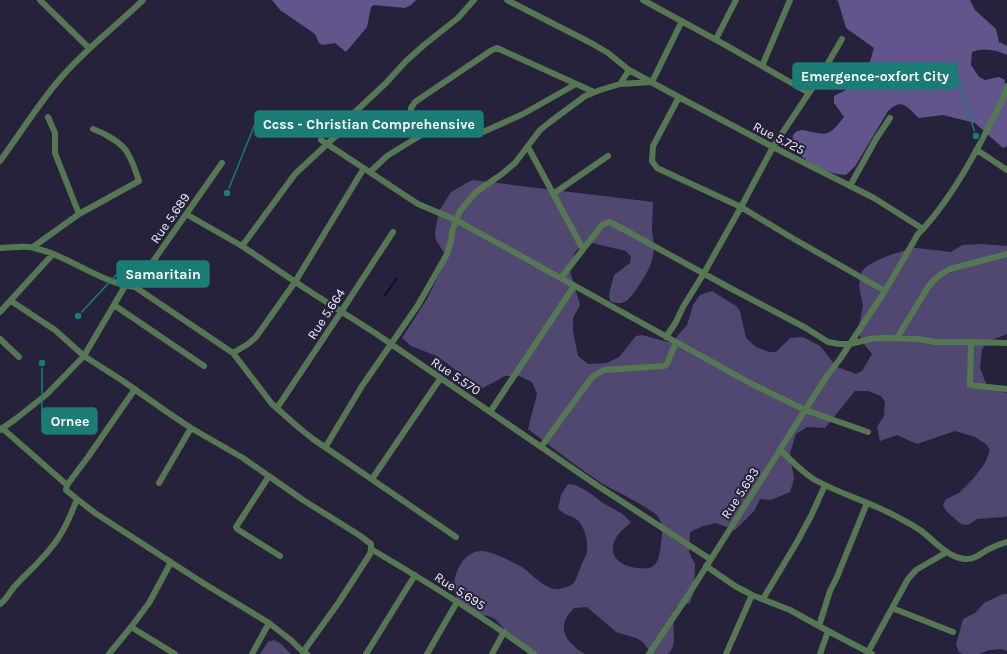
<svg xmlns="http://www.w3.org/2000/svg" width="1007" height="654" viewBox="0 0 1007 654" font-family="Karla,sans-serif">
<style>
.green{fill:#514871}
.forest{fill:#61558c}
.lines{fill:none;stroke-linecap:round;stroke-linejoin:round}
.stream{stroke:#160535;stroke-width:2}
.street{stroke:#567754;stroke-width:6}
.labels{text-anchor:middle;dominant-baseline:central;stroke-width:4;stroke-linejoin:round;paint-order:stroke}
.street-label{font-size:13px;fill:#ebe8fa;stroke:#27223b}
.leader{fill:none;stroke:#1a7c75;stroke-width:1.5}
.callout-dot{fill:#1a7c75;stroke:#27223b;stroke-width:1.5}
.callout{fill:#1a7c75;stroke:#1a7c75;stroke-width:1.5}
.callout-label{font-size:14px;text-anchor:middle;font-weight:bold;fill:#fff}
</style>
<rect width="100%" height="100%" fill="#27223b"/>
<path class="green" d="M472 180 653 202C653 211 652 221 652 230 652 235 654 240 654 246 654 263 645 277 635 291 627 302 623 306 610 301L609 294 614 275 630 263 631 257 626 251 592 243 580 247 575 252 570 271 580 305 573 318V331L578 356 588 364 607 363 619 357 636 336 642 335 668 342 674 340 687 325 693 305 700 295 712 291 736 306 740 311 746 338 756 347 769 352H776L790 338 803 337 820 346 837 367 856 374 862 371 872 354 863 343 858 331 863 305 860 292 859 285 862 271 867 266 878 260 890 255 910 249 916 248 951 252 962 245 982 244 1007 246V334L989 341 982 349 980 368 987 386 1007 393V516L1004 517 977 519 968 525 961 524 946 511 943 505 946 499 959 493 973 479 985 463 990 450 986 444 975 437 955 431 917 444 897 435 880 441 877 427 884 416 885 402 881 396 868 391H855L825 428 807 427 796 434 790 453 794 479 790 492 771 500 760 499 754 511 735 530 716 523 703 526 690 532 689 552 695 564 694 591 690 603 676 607 673 613 674 640 673 646 670 652 667 654H653L651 653 643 642 636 638 616 632 587 607 574 608C555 627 565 642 585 654H531L524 650 495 619C487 614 482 616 475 614 471 613 460 604 458 601 447 584 461 549 483 551 493 552 511 561 520 566 534 574 548 596 566 587 569 586 572 585 574 583 577 578 580 569 582 563 584 560 586 556 587 552 588 542 585 525 576 519 569 514 566 517 558 508L561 495 568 484 575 485 587 491 603 503 621 513 631 522C626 527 619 532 616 538 606 556 621 566 637 568 641 568 646 569 649 568 657 566 659 558 660 551 661 540 665 529 659 518 655 511 632 500 624 495 615 490 605 486 597 480 573 464 551 446 528 429L537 394 532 382 519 376H505L481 389 437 356 411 346 402 338 427 299 444 264V253L436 240 435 233 439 211 451 192Z
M1003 594H1007V651L1002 649 989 650 979 654H963L959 652 956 645 963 619 975 613 984 603Z
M274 640 280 643 291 654H260L268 642Z"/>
<path class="forest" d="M272 0H416L411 5 405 8 374 5 371 7 367 27 346 52 335 43 322 45 319 43 315 34 280 10Z
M836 0H970L975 10 996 29 999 42 1007 46V55C996 50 983 47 972 52L971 65 979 77 985 80 999 77 1005 80 1004 93 1007 96V146L1003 148 975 123 943 115 919 118C907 107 902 97 888 111L856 165 846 175C830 175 796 160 793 142 793 140 792 138 793 136 794 132 799 130 803 130 827 135 828 138 844 117L834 103V96L848 89 869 65 874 48 846 28 838 1Z"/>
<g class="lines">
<path class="stream" d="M385 295 397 278"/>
<path class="street" d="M40 0 89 48
M507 0 593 44 608 53 629 70 673 94 773 147 874 198 923 229 918 234 885 291 840 359 827 376 798 421 775 458 687 597 649 654
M643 0 729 47 809 93
M716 39 736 0
M762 66 790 0
M620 84 629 70
M679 97 653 146 652 161 657 168 741 207 794 239 885 291
M48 117 55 133V153L79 214
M421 135 411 113V108L415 102 492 50 497 48 594 92
M321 140 418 204 456 220 750 383 805 410 868 432
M528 147 583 249
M977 150 1007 170
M0 161C20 134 37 106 59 80 84 50 115 27 143 0
M370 172 387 156 421 135 435 131 451 129 473 133 483 132 523 114 576 84
M850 186 876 139 890 118
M553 194 608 156
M186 214 242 246 306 289 375 333 598 486 710 559
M923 229C950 199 970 164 988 128 995 115 1003 101 1007 86
M242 246 295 174 338 134 354 113 386 83 406 61 424 45 458 18 474 0
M33 247 79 214 139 181C136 172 133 162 128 154 123 143 104 133 93 129
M0 248C11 248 24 245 34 248 70 256 98 282 135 287L222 163
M561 278 602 225 609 222 612 223 730 288 806 328 828 342 839 344H850L870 339 883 338 918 339 936 342H971
M135 287 233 353 272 404 298 427 313 439 456 537
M11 301 55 330 84 356 123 381 167 412 191 428 243 458 303 500 359 535 371 544V549L370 554 339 602 303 652
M114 305 204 366
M0 312 53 254
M666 337 676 322 683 307 704 273 741 207 773 147 821 75 842 39
M897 338 928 287 933 281 941 274 950 269 1007 254
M0 339 19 357
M1007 343 971 342 970 385 1007 389
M233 353 248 344 256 337 295 282 364 168
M135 389 88 457 67 485 66 490 77 499 95 513 203 583 269 623 292 641 301 650 307 654
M277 408 341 312 393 232
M490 412 574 286
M2 428 67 485
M0 430 17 418 47 394 84 356 125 286
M326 446 362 386 418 305 447 254 451 241 452 232 456 220 460 211 476 192 502 174 515 163 540 130 550 122 585 96 600 90 620 84 652 82 682 21
M541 447 592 377 604 370 664 366 667 364 676 342
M780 450C791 460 802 472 815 480 842 495 874 503 901 519 907 522 914 526 920 530 934 540 946 557 965 559 974 560 980 554 987 550 993 547 1000 544 1007 542
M269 476 236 527 237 529 280 556
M372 479 440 379
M159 483 191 428
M371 549C427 582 482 616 534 654
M706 566 735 586 752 595 790 610 828 631 820 654
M763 599 797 542 811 516 825 485
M0 604C6 600 9 593 14 587 26 574 39 563 50 549 63 534 70 517 77 499
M892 608 953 632
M819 626 830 591 837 577 867 503
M131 627 175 654
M828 631 872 654
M868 652 908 579 916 570 947 552
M109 654 131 627 149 603 171 562
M252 654 269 623
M366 654 415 575
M427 654 457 602
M492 654 504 632
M726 654 752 595"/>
</g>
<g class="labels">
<g class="street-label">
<text transform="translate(779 138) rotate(27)">Rue 5.725</text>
<text transform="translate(170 218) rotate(-55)">Rue 5.689</text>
<text transform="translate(326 314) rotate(-57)">Rue 5.664</text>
<text transform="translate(456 376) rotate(34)">Rue 5.570</text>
<text transform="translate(740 493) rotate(-57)">Rue 5.693</text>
<text transform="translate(460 591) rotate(33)">Rue 5.695</text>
</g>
</g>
<path class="leader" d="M976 136L957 76M227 193L255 124M78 316L117 274M42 363L42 421"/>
<g class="callout-dot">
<circle cx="976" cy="136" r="4"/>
<circle cx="227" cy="193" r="4"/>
<circle cx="78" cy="316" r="4"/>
<circle cx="42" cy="363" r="4"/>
</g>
<g class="callout">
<rect x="793" y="63" width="164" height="26" rx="4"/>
<rect x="255" y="111" width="228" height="26" rx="4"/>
<rect x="117" y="261" width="92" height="26" rx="4"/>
<rect x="42" y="408" width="55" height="26" rx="4"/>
</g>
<g class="callout-label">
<text x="875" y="81">Emergence-oxfort City</text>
<text x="369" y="129">Ccss - Christian Comprehensive</text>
<text x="163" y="279">Samaritain</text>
<text x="70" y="426">Ornee</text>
</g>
</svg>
